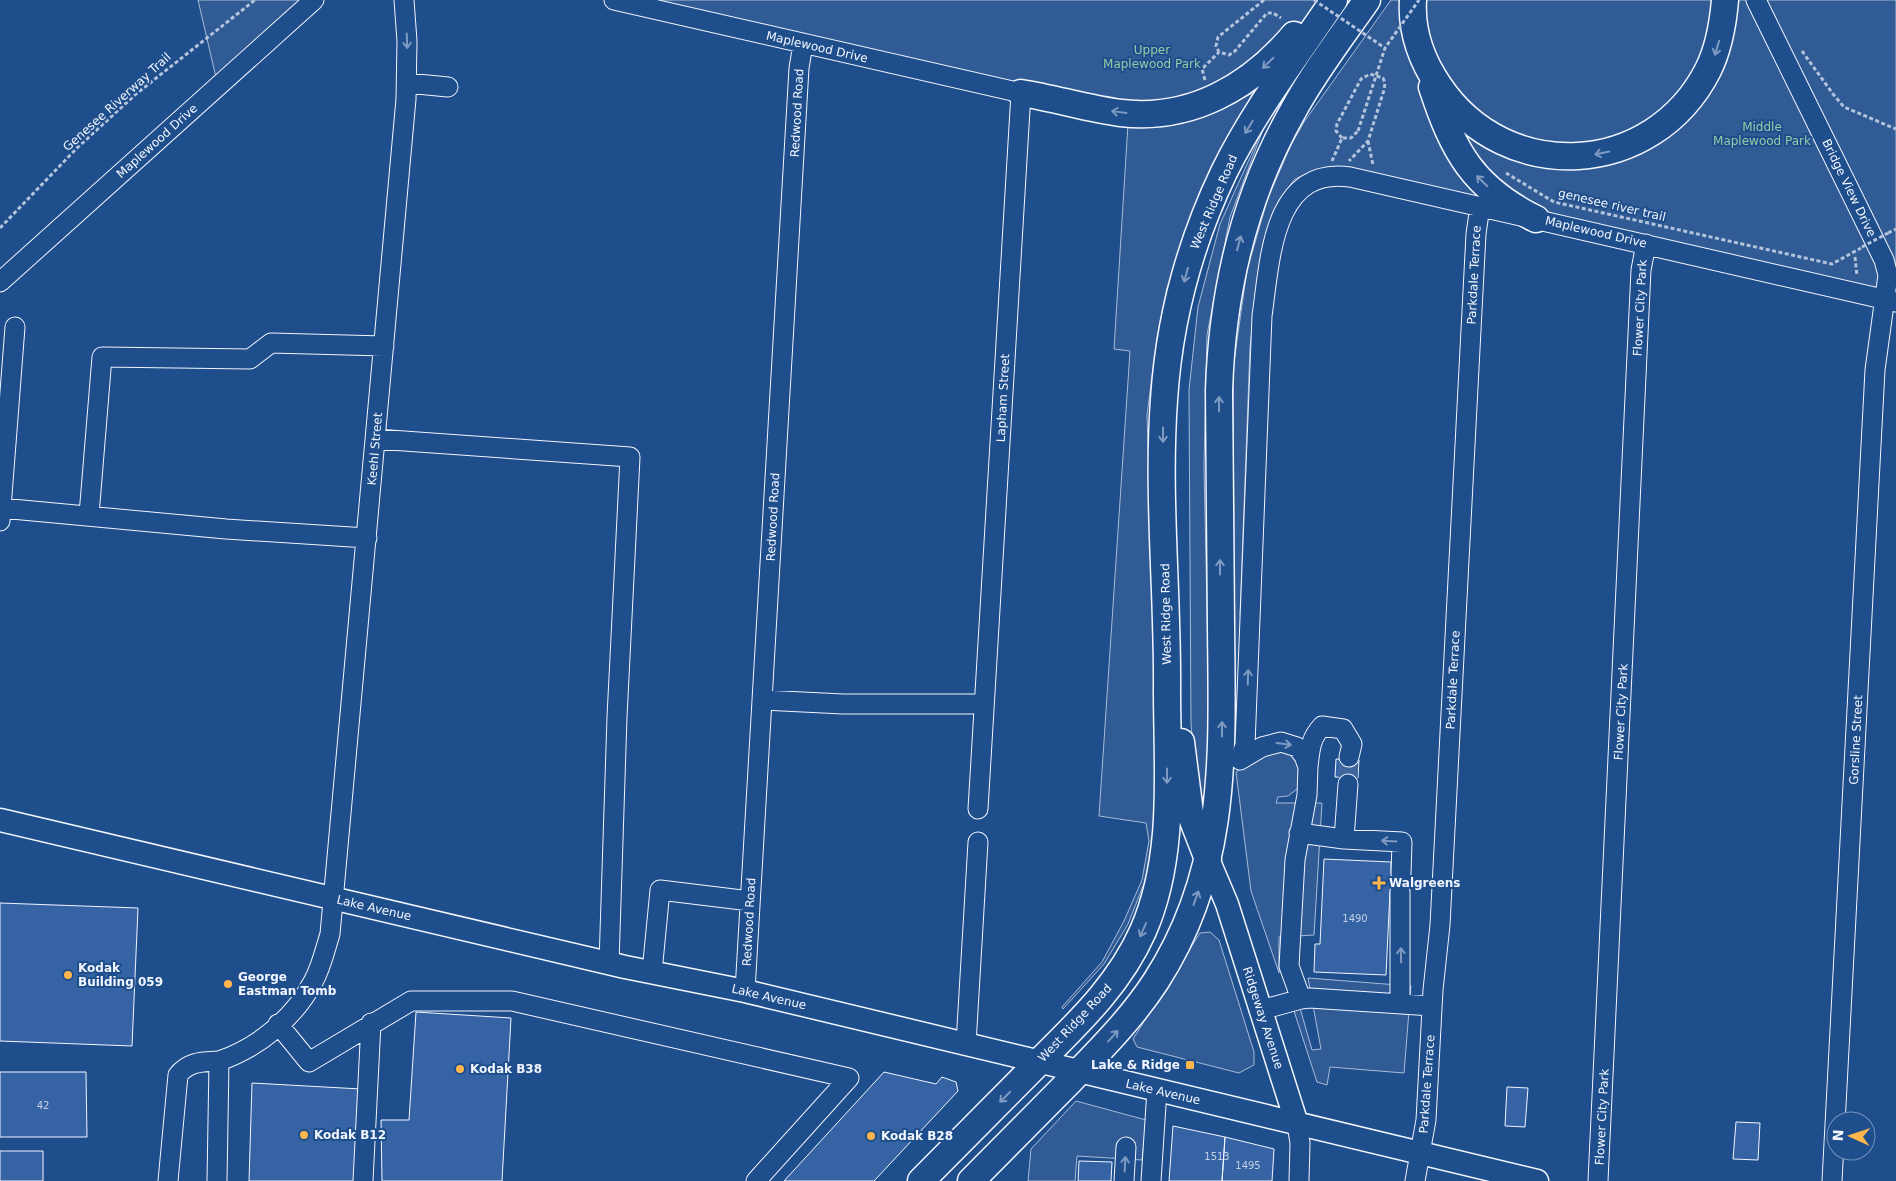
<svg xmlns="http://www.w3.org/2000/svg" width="1896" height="1181" viewBox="0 0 1896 1181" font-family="'DejaVu Sans',sans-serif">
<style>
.built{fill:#305b95;stroke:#a8bbd7}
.building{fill:#3563a3;stroke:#f2f6ff}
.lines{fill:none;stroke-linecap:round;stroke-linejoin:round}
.minor-tunnel{stroke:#3f679d;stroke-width:19;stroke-dasharray:19 9;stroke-linecap:butt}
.minor-casing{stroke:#f2f6ff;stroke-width:21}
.major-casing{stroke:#f2f6ff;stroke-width:25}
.highway-casing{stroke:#f2f6ff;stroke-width:29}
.path{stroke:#b3c4dc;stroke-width:3;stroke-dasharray:4 2.5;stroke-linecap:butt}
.minor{stroke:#1f4e8c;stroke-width:19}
.major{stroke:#1f4e8c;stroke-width:22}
.highway{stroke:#1f4e8c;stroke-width:26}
.path-bridge{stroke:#b3c4dc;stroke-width:3;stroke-dasharray:4 2.5;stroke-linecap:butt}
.oneway{stroke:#7e9ac0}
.poi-dot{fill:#ffb74d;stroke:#1f4e8c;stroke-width:2}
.labels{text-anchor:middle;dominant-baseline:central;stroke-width:4;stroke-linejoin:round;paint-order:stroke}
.number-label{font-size:10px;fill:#c3d1e8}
.street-label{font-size:12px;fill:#f2f6ff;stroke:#1f4e8c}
.park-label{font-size:12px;fill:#97c8a6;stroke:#1f4e8c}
.poi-label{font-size:12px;font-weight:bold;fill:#f2f6ff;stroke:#1f4e8c;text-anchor:start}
</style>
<rect width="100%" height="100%" fill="#1f4e8c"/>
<path class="built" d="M198 0H314L218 86Z
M614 0H1323L1265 66 1162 113Z
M1391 0H1896V302L1646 244 1313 179 1317 169 1295 179 1280 199 1274 212 1255 301 1250 347 1240 615 1244 619 1238 746H1235L1233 369 1247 270 1268 198 1291 145 1304 122Z
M1253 93 1201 189 1167 288 1157 338 1147 415 1159 825 1145 881 1128 924 1104 964 1063 1009 1062 1007 1102 962 1124 921 1142 880 1149 841 1146 823 1099 816 1130 351 1114 349 1128 124 1172 123 1212 113Z
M1266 122 1230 217 1207 335 1204 466 1210 748 1206 816 1195 767 1191 724 1189 390 1198 307 1220 224Z
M1271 748 1296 753 1302 761 1301 786 1288 796 1278 797 1276 803H1322L1314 935 1279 937V973L1251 891 1236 772Z
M1210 932 1219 940 1254 1052V1065L1239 1073 1137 1047 1133 1039 1200 933Z
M1308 978 1411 986 1404 1073 1330 1067 1327 1085 1317 1082 1294 1011 1300 1008 1312 1050 1321 1049Z
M1076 1101 1146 1120 1142 1160 1077 1156 1075 1181H1028L1031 1149Z"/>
<path class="building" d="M1336 759 1359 760 1358 778 1335 777Z
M1324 859 1391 862V873L1403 874V891H1390L1386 975 1314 972 1315 944H1320Z
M0 903 138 908 132 1046 0 1041Z
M416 1012 511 1018 502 1181H382L381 1120H409Z
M0 1072H86L87 1137H0Z
M884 1072 936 1084 942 1077 956 1082 958 1091 874 1181H784Z
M252 1083 361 1089 355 1181H249Z
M1507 1087 1528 1088 1525 1127 1505 1126Z
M1736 1122 1760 1123 1758 1160 1733 1159Z
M1173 1126 1225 1137 1222 1181H1169Z
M1225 1137 1274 1149 1272 1181H1222Z
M0 1151H43V1181H0Z
M1079 1161 1112 1162 1111 1181H1078Z"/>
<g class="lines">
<path class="minor-tunnel" d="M1348 784 1349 757"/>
<g class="minor-casing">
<path id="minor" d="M614 0 1021 93 978 809
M1756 0 1884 260 1888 275 1875 370 1832 1181
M407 83 448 87
M0 282 314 0
M376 439 630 457 617 717 609 963
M1 508 226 529 367 538
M89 515 102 357 250 359 271 343 384 346
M0 521 15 327
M762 700 843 704H984
M1240 760 1245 745 1262 316C1270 261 1272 166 1350 177L1896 302
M1240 760 1262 747 1281 742 1297 747 1304 756 1308 767 1307 795 1295 860 1289 966 1301 999
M1308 767C1310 750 1310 739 1322 726L1343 729 1352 744 1349 757
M1299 833 1344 839 1402 842 1401 874
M1344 839 1348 784
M1400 891V1004
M652 972 660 890 750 901
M745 991 799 68 803 44
M1261 1010 1301 999 1310 998 1432 1006
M278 1024 309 1062 411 1001H512L849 1078 756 1181
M966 1044 978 842
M1297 1124 1300 1143 1299 1181
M168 1181 178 1075C189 1061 203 1062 219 1061
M217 1181 219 1061C258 1048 294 1018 313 982 321 968 325 950 330 934L406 99 407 41 404 0
M363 1181 371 1023
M1124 1181 1126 1147
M1151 1181 1157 1090
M1415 1181 1426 1120 1433 990 1440 925 1476 234 1480 206
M1598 1181 1641 270 1646 244"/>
</g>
<g class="major-casing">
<path id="major" d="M0 820 625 967 745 991 1537 1181
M1208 859 1227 904 1297 1124"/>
</g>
<g class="highway-casing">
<path id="highway" d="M1413 0C1411 31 1422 61 1439 86 1506 186 1653 178 1708 70 1719 48 1723 24 1725 0
M1432 87C1453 151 1473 188 1536 219
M1021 93C1054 98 1088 109 1121 113 1191 121 1250 87 1294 35
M1181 742 1190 813 1208 859
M921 1181C960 1142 998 1103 1037 1064 1078 1023 1119 985 1143 931 1176 856 1167 770 1167 690 1168 594 1157 496 1164 400 1169 322 1190 243 1224 172 1254 111 1296 56 1334 0
M971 1181C1004 1148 1037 1114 1070 1081 1101 1049 1132 1018 1156 981 1229 868 1222 753 1221 624 1220 547 1220 469 1219 391 1222 293 1244 197 1293 111 1314 72 1342 36 1367 0"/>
</g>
<path class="path" d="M1264 0 1218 37 1216 46 1219 52 1229 55 1235 51 1267 13H1273L1281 18
M1802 51 1833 94 1844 107 1896 129
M1205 80 1202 69 1219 52
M1342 138 1336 131 1337 124 1361 79 1370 74 1383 78 1385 83 1384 90 1368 141 1349 161
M1368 141 1373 165
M1332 161 1342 138H1351L1358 131
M1506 173 1554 202 1832 264 1861 248
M0 228 77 148 136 94 255 0
M1888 233 1896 229
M1855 257 1857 276"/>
<use href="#minor" class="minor"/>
<use href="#major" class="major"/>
<use href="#highway" class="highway"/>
<path class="path-bridge" d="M1314 0 1385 48
M1358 131 1385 48 1419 0
M1862 247 1888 233"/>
</g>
<defs><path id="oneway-shaft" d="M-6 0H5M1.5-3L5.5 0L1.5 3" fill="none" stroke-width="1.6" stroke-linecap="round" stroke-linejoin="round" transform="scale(1.25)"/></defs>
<g class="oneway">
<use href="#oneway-shaft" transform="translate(407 41) rotate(88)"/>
<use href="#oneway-shaft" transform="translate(1717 48) rotate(107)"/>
<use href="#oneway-shaft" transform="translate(1268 63) rotate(136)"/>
<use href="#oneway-shaft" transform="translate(1119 112) rotate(-172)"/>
<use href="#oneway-shaft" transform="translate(1249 127) rotate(121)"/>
<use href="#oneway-shaft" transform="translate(1602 153) rotate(168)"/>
<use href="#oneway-shaft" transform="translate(1482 181) rotate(-136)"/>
<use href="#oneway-shaft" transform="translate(1239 243) rotate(-75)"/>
<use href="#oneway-shaft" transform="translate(1186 275) rotate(105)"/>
<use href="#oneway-shaft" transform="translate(1219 404) rotate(-90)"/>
<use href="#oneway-shaft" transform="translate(1163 435) rotate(90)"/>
<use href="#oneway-shaft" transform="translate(1220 567) rotate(-90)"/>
<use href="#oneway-shaft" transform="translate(1248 677) rotate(-88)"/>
<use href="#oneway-shaft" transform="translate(1222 729) rotate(-90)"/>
<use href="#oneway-shaft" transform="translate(1284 744) rotate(7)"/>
<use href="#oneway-shaft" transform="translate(1167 776) rotate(90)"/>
<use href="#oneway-shaft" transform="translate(1389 841) rotate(-177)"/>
<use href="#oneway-shaft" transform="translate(1196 898) rotate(-70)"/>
<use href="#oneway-shaft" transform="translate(1143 930) rotate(114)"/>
<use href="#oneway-shaft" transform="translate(1401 955) rotate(-91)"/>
<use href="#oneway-shaft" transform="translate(1113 1036) rotate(-48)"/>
<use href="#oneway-shaft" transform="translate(1005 1097) rotate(135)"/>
<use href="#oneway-shaft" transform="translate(1125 1164) rotate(-87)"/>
</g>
<g class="poi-dot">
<path d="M1376.5 875.5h5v5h5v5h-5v5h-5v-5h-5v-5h5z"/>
<circle cx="68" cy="975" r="5"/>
<circle cx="228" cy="984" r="5"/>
<rect x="1185" y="1060" width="10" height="10" rx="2.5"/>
<circle cx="460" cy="1069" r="5"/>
<circle cx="304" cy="1135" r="5"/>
<circle cx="871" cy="1136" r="5"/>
</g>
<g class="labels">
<g class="number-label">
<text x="1355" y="918">1490</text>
<text x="43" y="1105">42</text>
<text x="1217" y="1156">1513</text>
<text x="1248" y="1165">1495</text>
</g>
<g class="street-label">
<text transform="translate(817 47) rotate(13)">Maplewood Drive</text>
<text transform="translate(117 102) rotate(-42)">Genesee Riverway Trail</text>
<text transform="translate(797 113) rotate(-87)">Redwood Road</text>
<text transform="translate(157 141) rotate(-42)">Maplewood Drive</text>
<text transform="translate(1849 188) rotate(64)">Bridge View Drive</text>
<text transform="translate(1214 202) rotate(-67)">West Ridge Road</text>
<text transform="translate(1612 205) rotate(13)">genesee river trail</text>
<text transform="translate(1596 232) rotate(13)">Maplewood Drive</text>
<text transform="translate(1474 275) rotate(-87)">Parkdale Terrace</text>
<text transform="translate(1640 308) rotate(-87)">Flower City Park</text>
<text transform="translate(1003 398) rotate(-87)">Lapham Street</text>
<text transform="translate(375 449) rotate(-85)">Keehl Street</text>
<text transform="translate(773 517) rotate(-87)">Redwood Road</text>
<text transform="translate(1166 614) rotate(-91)">West Ridge Road</text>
<text transform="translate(1453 680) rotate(-87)">Parkdale Terrace</text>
<text transform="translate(1621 712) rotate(-87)">Flower City Park</text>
<text transform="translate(1856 740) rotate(-87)">Gorsline Street</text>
<text transform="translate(374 908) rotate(13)">Lake Avenue</text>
<text transform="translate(749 922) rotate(-87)">Redwood Road</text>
<text transform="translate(769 997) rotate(13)">Lake Avenue</text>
<text transform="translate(1263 1018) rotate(72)">Ridgeway Avenue</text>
<text transform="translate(1075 1023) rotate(-47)">West Ridge Road</text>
<text transform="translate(1427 1084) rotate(-86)">Parkdale Terrace</text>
<text transform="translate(1163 1092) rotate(13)">Lake Avenue</text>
<text transform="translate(1602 1117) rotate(-87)">Flower City Park</text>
</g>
<g class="park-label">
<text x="1152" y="50">Upper<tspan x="1152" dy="14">Maplewood Park</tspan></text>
<text x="1762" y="127">Middle<tspan x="1762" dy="14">Maplewood Park</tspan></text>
</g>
<g class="poi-label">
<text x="1389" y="883">Walgreens</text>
<text x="78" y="968">Kodak<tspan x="78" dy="14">Building 059</tspan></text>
<text x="238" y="977">George<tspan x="238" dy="14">Eastman Tomb</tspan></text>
<text x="1180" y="1065" text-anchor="end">Lake &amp; Ridge</text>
<text x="470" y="1069">Kodak B38</text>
<text x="314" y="1135">Kodak B12</text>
<text x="881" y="1136">Kodak B28</text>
</g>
</g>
<g transform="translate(1851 1136) rotate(273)"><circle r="24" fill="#1f4e8c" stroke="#7391ba"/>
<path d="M0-4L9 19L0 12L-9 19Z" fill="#ffb74d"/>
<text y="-8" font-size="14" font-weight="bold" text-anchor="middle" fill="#f2f6ff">N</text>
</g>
</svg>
